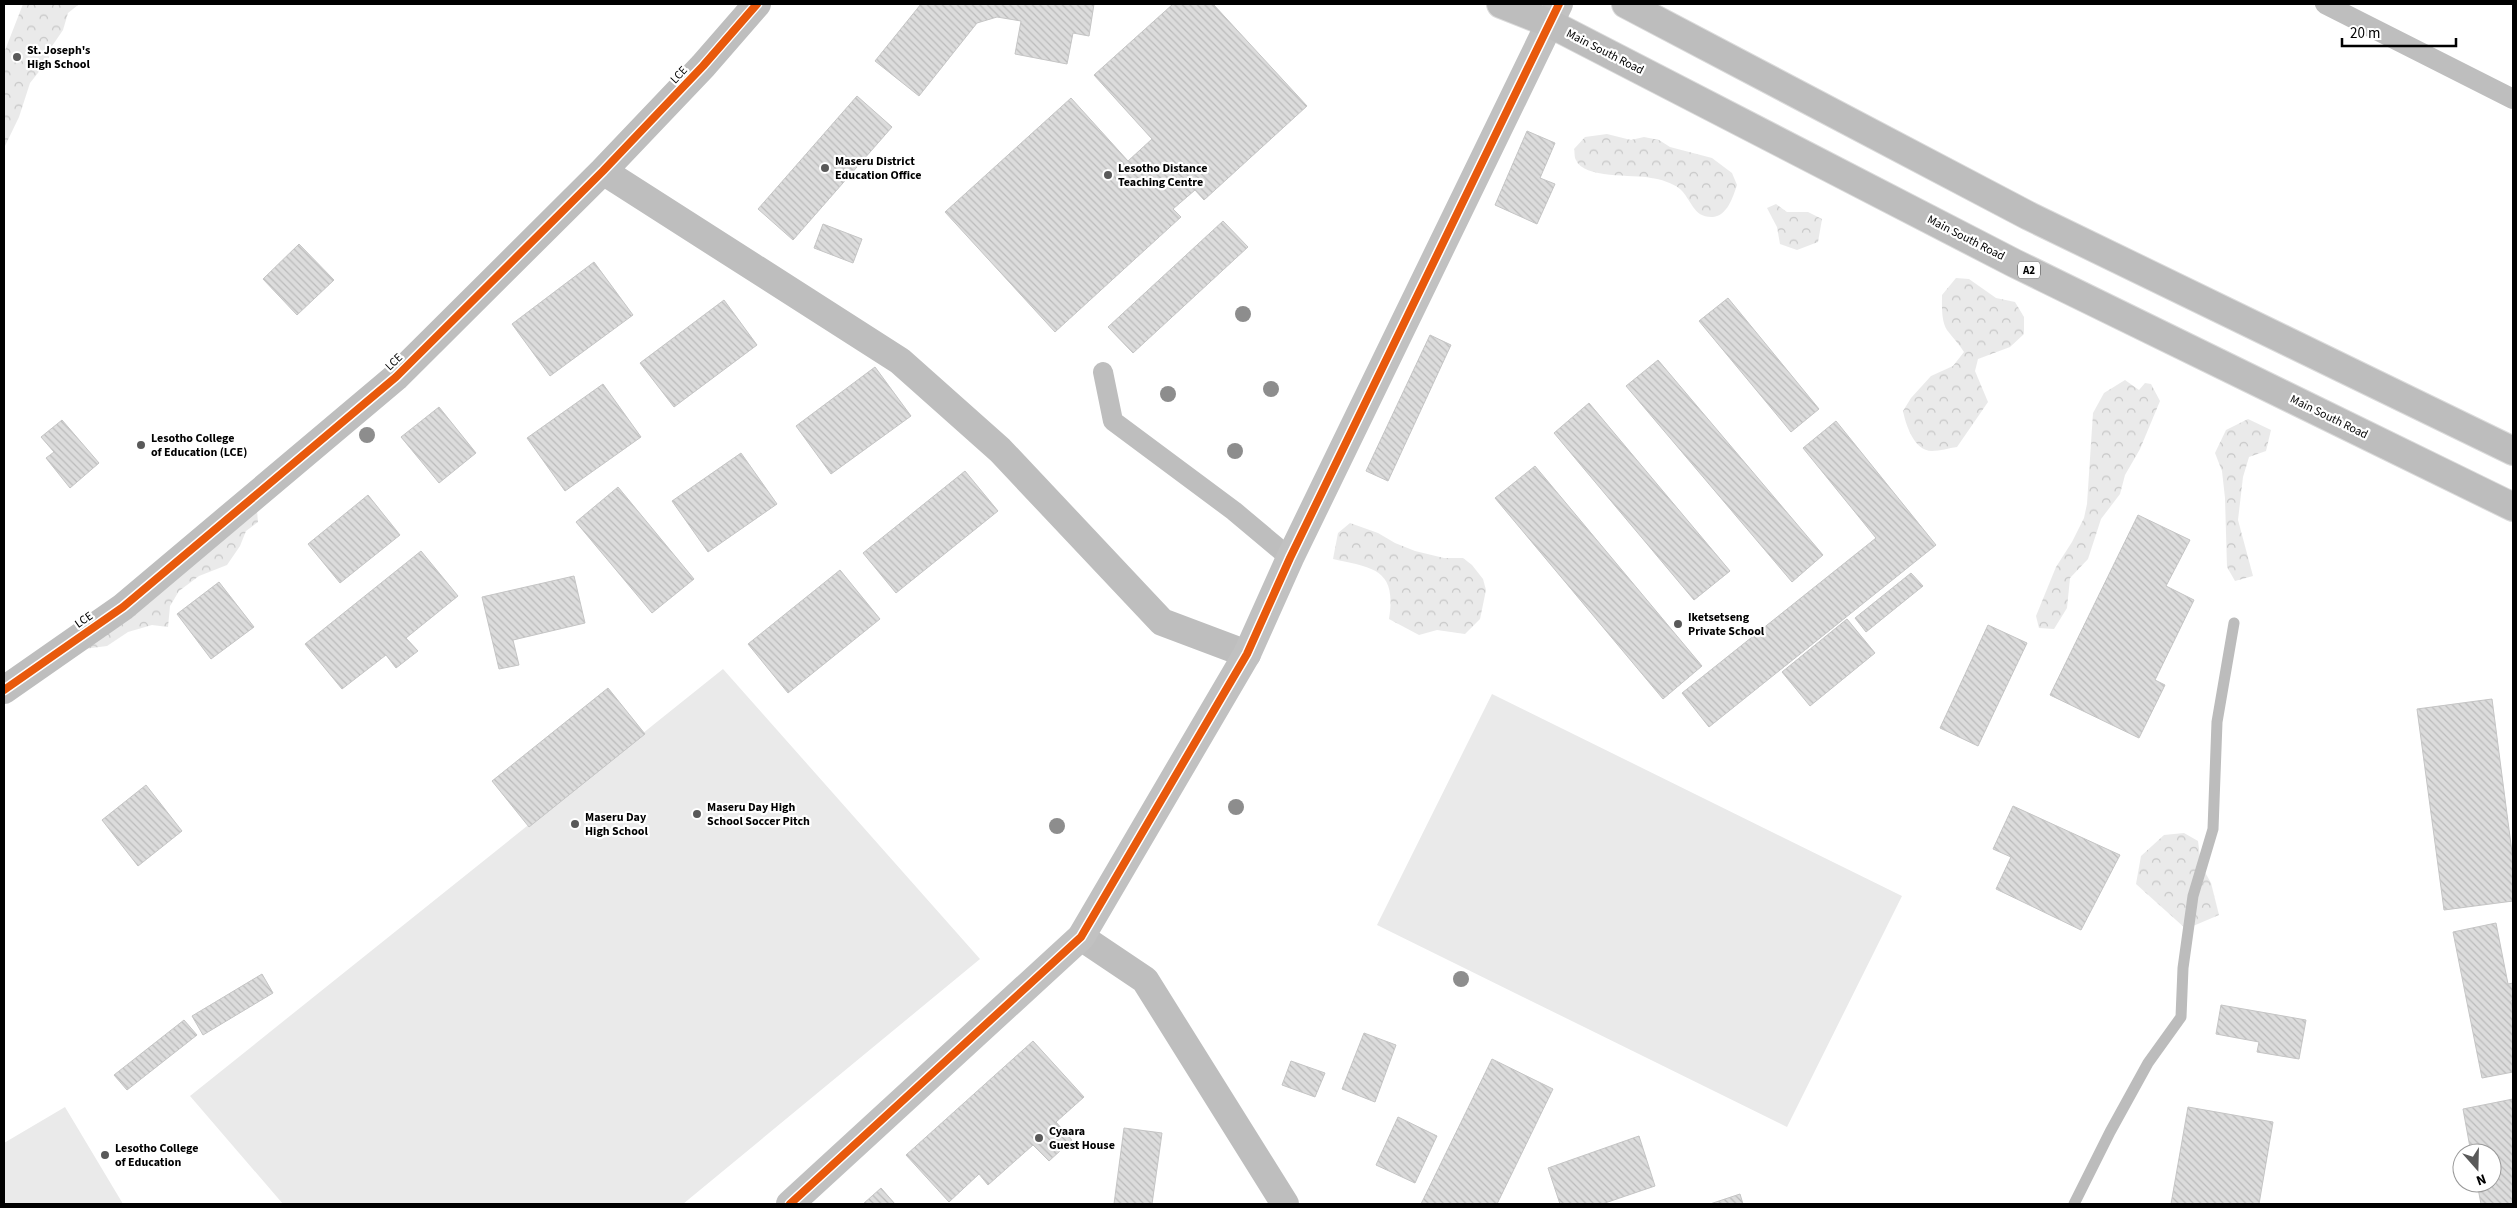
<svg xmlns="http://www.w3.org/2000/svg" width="2517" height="1208" viewBox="0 0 2517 1208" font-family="'Source Sans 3',sans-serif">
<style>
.grass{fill:#eaeaea}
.forest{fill:url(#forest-crowns)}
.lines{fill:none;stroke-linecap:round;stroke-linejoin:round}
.stream{stroke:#bcbcbc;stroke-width:11}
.building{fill:url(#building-back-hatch);stroke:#c5c5c5}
.primary-casing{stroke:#dbdbdb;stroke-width:30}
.lane{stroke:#bebebe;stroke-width:20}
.street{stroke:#bebebe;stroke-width:28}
.secondary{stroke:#c1c1c1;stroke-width:28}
.primary{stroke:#bdbdbd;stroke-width:28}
.cycleway-casing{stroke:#fff;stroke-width:11}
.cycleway{stroke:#e8590c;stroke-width:8}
.tree{fill:#8d8d8d}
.poi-dot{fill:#595959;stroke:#fff;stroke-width:2}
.labels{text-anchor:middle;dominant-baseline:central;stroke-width:4.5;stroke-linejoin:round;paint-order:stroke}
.shield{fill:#fff;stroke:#4c4c4c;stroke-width:1}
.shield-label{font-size:11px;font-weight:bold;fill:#000}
.poi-label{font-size:12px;font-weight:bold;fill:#000;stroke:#fff;text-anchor:start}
.street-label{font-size:12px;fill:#000;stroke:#fff}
</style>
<defs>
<pattern id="forest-crowns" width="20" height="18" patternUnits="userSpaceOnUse" patternTransform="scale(1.25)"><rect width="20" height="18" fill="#eaeaea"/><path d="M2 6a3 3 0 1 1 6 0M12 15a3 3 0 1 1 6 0" fill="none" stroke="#c7c7c7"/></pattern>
<pattern id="building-back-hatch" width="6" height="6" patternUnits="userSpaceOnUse" patternTransform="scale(1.25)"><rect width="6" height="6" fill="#dcdcdc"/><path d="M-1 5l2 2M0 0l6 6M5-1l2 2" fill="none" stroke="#bbb"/></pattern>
</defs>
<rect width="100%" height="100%" fill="#fff"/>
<path class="grass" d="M723 669 980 959 683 1204H283L190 1096Z
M1492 694 1902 896 1787 1127 1377 925Z
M65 1107 123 1204H4V1143Z"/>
<path class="forest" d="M23 4 78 5 68 13 63 30 50 49 49 59 30 83 19 117 4 148V53Z
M1607 134 1631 140 1644 137 1659 140 1670 147 1712 158 1732 173 1737 185C1733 197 1727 216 1713 217 1693 218 1692 200 1680 189 1673 183 1660 179 1651 178 1634 174 1583 179 1576 160 1574 157 1575 152 1574 149L1585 137Z
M1776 204 1787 212H1808L1822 219 1818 242 1797 250 1780 244 1777 227 1767 208Z
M1956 278 1969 279 1996 298 2015 302 2024 317V334L2010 347 1978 359 1975 371 1988 402 1957 447C1949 448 1940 451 1932 451 1914 451 1906 425 1903 411L1911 398 1931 376 1953 366 1964 352C1959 344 1953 338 1947 330 1941 321 1942 306 1942 295Z
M2125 380 2139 390 2145 383 2151 384 2160 401 2140 449 2125 475 2120 494 2101 519 2088 559 2070 578 2067 608 2054 629 2039 628 2036 616 2056 567 2072 542 2084 518 2087 504 2093 413 2104 393Z
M2248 419 2271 430 2266 451 2249 457 2243 477 2238 520 2253 576 2235 581 2227 567 2225 498 2222 471 2215 453 2226 430Z
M257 511 258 522 246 531 240 546 227 565 199 576 179 591 170 606 168 627 152 625 128 632 107 646 84 649Z
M1350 523 1378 533 1395 543 1415 551 1444 558H1463L1472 565 1483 579 1486 590 1480 619 1465 634 1437 630 1419 635 1389 619C1397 569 1374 568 1333 559L1338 533Z
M2184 833 2198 841 2201 865 2211 883 2219 915 2186 929 2136 884 2141 856 2164 835Z"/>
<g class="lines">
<path class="stream" d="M2074 1204 2110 1132 2148 1063 2181 1017 2183 968 2193 896 2213 829 2217 722 2234 623"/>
</g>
<path class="building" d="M921 4H1094L1089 36 1073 33 1067 64 1015 54 1021 21 997 17 977 23 919 96 875 61Z
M1173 4H1213L1307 106 1204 200 1195 190 1173 209 1181 217 1055 332 945 212 1071 98 1128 161 1152 139 1094 75Z
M857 96 892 127 793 240 758 209Z
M1527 131 1555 143 1540 178 1555 184 1537 224 1495 205Z
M1223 221 1248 247 1133 353 1108 327Z
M823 224 862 239 853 263 814 248Z
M299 244 334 280 297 315 263 279Z
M594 262 633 315 550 376 512 324Z
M1728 298 1819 409 1791 432 1699 321Z
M724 300 757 345 674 407 640 363Z
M1430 335 1451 345 1388 481 1366 471Z
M1658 360 1823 555 1792 582 1626 386Z
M875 367 911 416 831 474 796 426Z
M603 384 641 437 565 491 527 438Z
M1589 403 1730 571 1694 600 1554 433Z
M439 407 476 453 439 483 401 437Z
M62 420 99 463 70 488 46 458 54 452 41 437Z
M1836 421 1936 545 1709 727 1682 693 1876 538 1803 448Z
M741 453 777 504 708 552 672 501Z
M1535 466 1702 666 1663 699 1495 498Z
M965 471 998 511 896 593 863 553Z
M618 487 694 579 652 613 576 522Z
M368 495 400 535 340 583 308 544Z
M2138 515 2190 540 2166 586 2194 600 2155 680 2165 685 2139 738 2050 695Z
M421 551 458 596 406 638 418 651 396 668 386 655 342 689 305 644Z
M840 570 880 619 788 693 748 644Z
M1911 573 1923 586 1866 632 1855 618Z
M574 576 585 623 513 640 519 665 499 669 482 597Z
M219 582 254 627 211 659 177 614Z
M1847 619 1875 653 1810 706 1782 672Z
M1988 625 2027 643 1978 746 1940 728Z
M608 688 645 734 529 827 492 781Z
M2492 699 2513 860V901L2444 910 2417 709Z
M146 785 182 831 138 866 102 820Z
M2013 806 2120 855 2081 930 1996 889 2011 857 1993 849Z
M2496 923 2508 984 2513 983V1000L2511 1001 2513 1013V1072L2482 1078 2453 932Z
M262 974 273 993 203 1035 192 1016Z
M2221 1005 2306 1020 2299 1059 2257 1052 2259 1042 2216 1034Z
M184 1020 197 1035 127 1090 114 1075Z
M1364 1033 1396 1045 1375 1102 1342 1089Z
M1033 1041 1084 1097 1056 1122 1072 1140 1049 1161 1033 1145 988 1185 979 1174 949 1202 906 1155Z
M1492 1059 1553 1089 1497 1204H1421Z
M1291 1061 1325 1073 1315 1097 1282 1085Z
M2513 1099V1204H2481L2477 1183H2492V1153H2471L2463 1109Z
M2188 1107 2273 1122 2259 1204H2171Z
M1398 1117 1437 1136 1415 1183 1376 1165Z
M1124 1128 1162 1133 1152 1204H1114Z
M1639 1136 1655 1186 1602 1204H1560L1548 1168Z
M881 1188 895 1204H863Z
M1740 1194 1743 1204H1710Z"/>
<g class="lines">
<g class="primary-casing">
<path id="primary" d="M1501 4 1549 23 2014 263 2513 507
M1626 4 2029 216 2513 451"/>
</g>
<path class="lane" d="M2325 4 2513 99
M1103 372 1113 421 1234 511 1290 558"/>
<path class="street" d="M603 171 900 361 1000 450 1162 622 1247 654
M4 690 123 607 396 377 603 171 703 66 757 4
M1081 937 1145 980 1285 1204"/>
<path class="secondary" d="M790 1204 1081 937 1247 654 1290 558 1559 4"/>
<use href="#primary" class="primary"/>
<g class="cycleway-casing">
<path id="cycleway" d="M4 690 123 607 396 377 603 171 703 66 757 4
M790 1204 1081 937 1247 654 1290 558 1559 4"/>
</g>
<use href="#cycleway" class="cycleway"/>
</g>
<g class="tree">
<circle cx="1243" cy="314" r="8"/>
<circle cx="1271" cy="389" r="8"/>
<circle cx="1168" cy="394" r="8"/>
<circle cx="367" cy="435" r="8"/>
<circle cx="1235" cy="451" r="8"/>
<circle cx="1236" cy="807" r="8"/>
<circle cx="1057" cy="826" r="8"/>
<circle cx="1461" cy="979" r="8"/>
</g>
<g class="poi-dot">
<circle cx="17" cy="57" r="5"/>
<circle cx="825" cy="168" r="5"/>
<circle cx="1108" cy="175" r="5"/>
<circle cx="141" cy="445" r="5"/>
<circle cx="1678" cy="624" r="5"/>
<circle cx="697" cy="814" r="5"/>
<circle cx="575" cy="824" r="5"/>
<circle cx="1039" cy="1138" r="5"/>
<circle cx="105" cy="1155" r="5"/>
</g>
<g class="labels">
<rect class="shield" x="2018" y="261.5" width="22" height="17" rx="4"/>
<g class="shield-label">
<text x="2029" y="270">A2</text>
</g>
<g class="poi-label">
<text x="27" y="50">St. Joseph's<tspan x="27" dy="14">High School</tspan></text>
<text x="835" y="161">Maseru District<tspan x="835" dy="14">Education Office</tspan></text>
<text x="1118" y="168">Lesotho Distance<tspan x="1118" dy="14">Teaching Centre</tspan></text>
<text x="151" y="438">Lesotho College<tspan x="151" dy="14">of Education (LCE)</tspan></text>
<text x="1688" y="617">Iketsetseng<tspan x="1688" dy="14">Private School</tspan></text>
<text x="707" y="807">Maseru Day High<tspan x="707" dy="14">School Soccer Pitch</tspan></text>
<text x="585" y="817">Maseru Day<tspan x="585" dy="14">High School</tspan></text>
<text x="1049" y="1131">Cyaara<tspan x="1049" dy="14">Guest House</tspan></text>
<text x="115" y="1148">Lesotho College<tspan x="115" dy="14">of Education</tspan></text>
</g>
<g class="street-label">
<text transform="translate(1605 52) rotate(27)">Main South Road</text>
<text transform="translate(679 75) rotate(-47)">LCE</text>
<text transform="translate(1966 238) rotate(27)">Main South Road</text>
<text transform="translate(394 362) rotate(-44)">LCE</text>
<text transform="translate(2329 417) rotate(26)">Main South Road</text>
<text transform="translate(84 620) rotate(-35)">LCE</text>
</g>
</g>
<rect width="2517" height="1208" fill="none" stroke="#000000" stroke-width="10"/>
<g transform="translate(2477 1168) rotate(160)"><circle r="24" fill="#ffffff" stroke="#999999"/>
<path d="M0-4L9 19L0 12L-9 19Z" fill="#595959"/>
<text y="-8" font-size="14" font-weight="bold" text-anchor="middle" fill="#000000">N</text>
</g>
<path d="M2342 38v8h114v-8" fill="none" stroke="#000000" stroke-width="2.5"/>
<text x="2350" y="38" font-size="15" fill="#000000" stroke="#ffffff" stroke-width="4" paint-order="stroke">20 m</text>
</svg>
